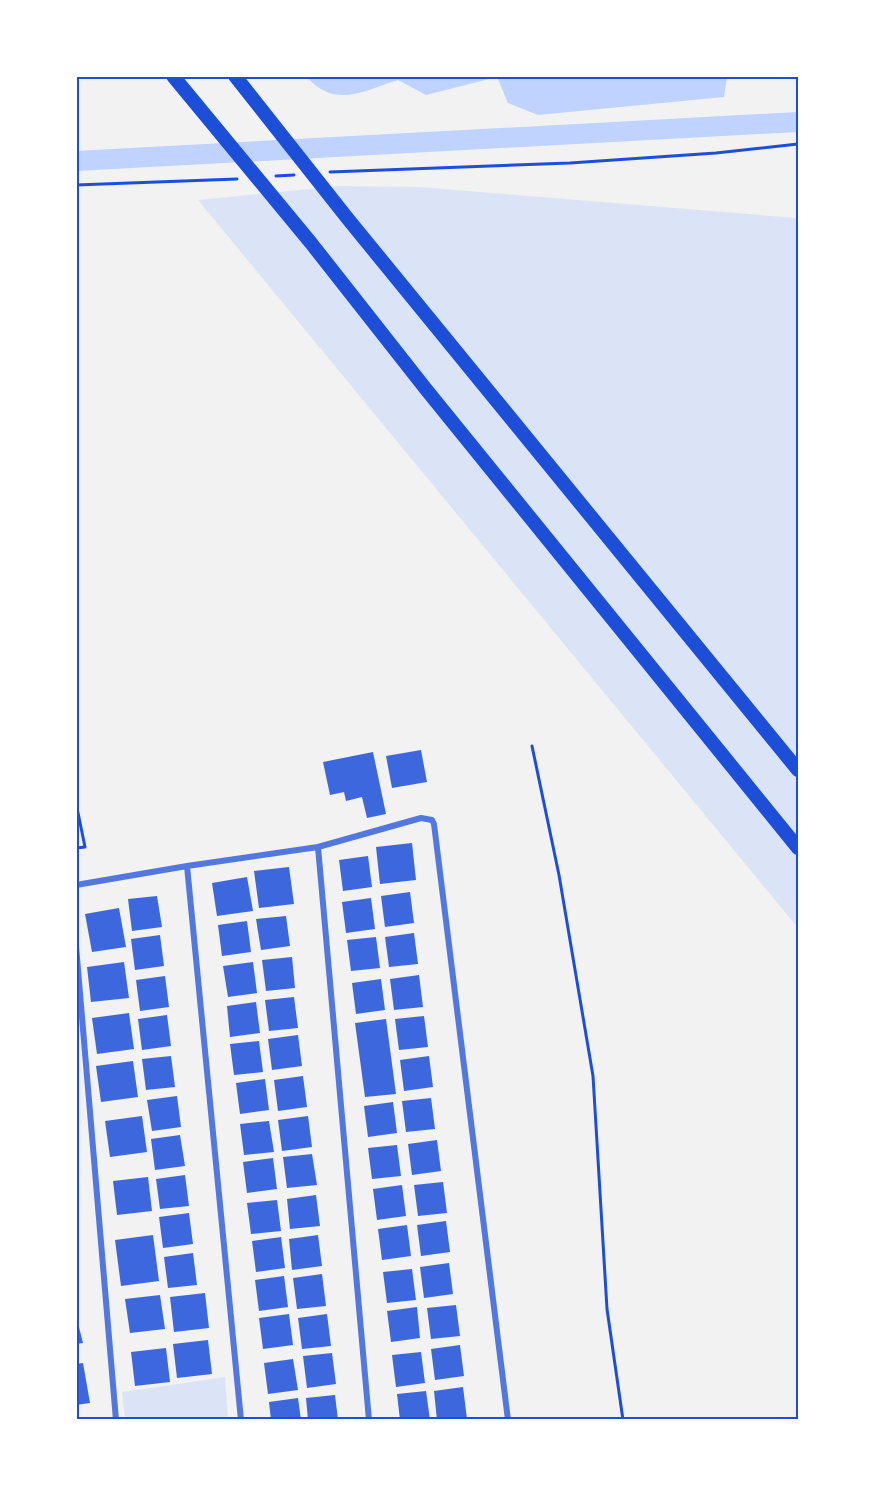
<svg xmlns="http://www.w3.org/2000/svg" width="875" height="1496" viewBox="0 0 875 1496" font-family="'Open Sans',sans-serif">
<style>
.green{fill:#dbe4f7}
.water{fill:#bfd3fe}
.lines{fill:none;stroke-linecap:round;stroke-linejoin:round}
.canal{stroke:#bfd3fe;stroke-width:20}
.building{fill:#3d67dc}
.path{stroke:#1d4ed8;stroke-width:3}
.minor{stroke:#5277de;stroke-width:6}
.motorway{stroke:#1d4ed8;stroke-width:14}
.neatline{fill:none;stroke:#1d4ed8;stroke-width:2}
</style>
<rect width="100%" height="100%" fill="#f2f2f2"/>
<path class="green" d="M338 186 419 187 797 218 798 928 198 200Z
M225 1377 228 1419H125L122 1392Z"/>
<path class="water" d="M307 77H727L724 97 538 115 508 103 497 77 426 95 398 80C363 91 335 109 307 77Z"/>
<g class="lines">
<path class="canal" d="M76 161 798 122"/>
</g>
<path class="building" d="M421 750 427 782 392 788 386 756Z
M373 752 386 814 367 818 362 797 346 801 344 792 330 795 323 762Z
M412 843 416 880 380 884 376 847Z
M368 856 372 887 343 891 339 860Z
M289 867 294 904 259 908 254 871Z
M247 877 253 911 217 916 212 883Z
M410 892 414 923 385 927 381 896Z
M157 896 162 927 132 931 128 899Z
M371 898 375 929 346 933 342 902Z
M119 908 126 947 92 952 85 914Z
M286 916 290 946 261 950 256 919Z
M247 921 251 952 222 956 218 925Z
M414 933 418 964 389 967 385 937Z
M160 935 164 966 135 970 131 939Z
M376 937 380 968 351 971 347 940Z
M292 957 295 988 266 991 262 960Z
M124 962 129 998 91 1002 87 967Z
M253 962 257 993 228 997 223 966Z
M419 975 423 1007 394 1010 390 979Z
M165 976 169 1007 140 1011 136 980Z
M381 979 385 1010 356 1014 352 983Z
M294 997 298 1028 269 1031 265 1000Z
M256 1002 260 1033 230 1037 227 1006Z
M129 1013 134 1049 97 1054 92 1018Z
M167 1015 171 1046 142 1050 138 1019Z
M424 1016 428 1047 399 1050 395 1019Z
M386 1019 396 1094 365 1097 355 1023Z
M298 1035 302 1066 272 1070 268 1039Z
M259 1041 263 1072 234 1075 230 1044Z
M171 1056 175 1087 146 1090 142 1059Z
M429 1056 433 1087 404 1091 400 1060Z
M133 1061 138 1097 101 1102 96 1066Z
M303 1076 307 1107 278 1111 274 1080Z
M265 1079 269 1110 240 1114 236 1083Z
M177 1096 181 1127 152 1131 147 1100Z
M431 1098 435 1129 406 1132 402 1101Z
M393 1102 397 1133 368 1137 364 1106Z
M142 1116 147 1152 110 1157 105 1121Z
M308 1116 312 1147 282 1151 278 1120Z
M269 1121 274 1152 244 1155 240 1124Z
M180 1135 185 1166 155 1170 151 1139Z
M437 1140 441 1171 412 1175 408 1144Z
M397 1145 401 1176 372 1179 368 1148Z
M312 1154 317 1185 287 1188 283 1157Z
M273 1158 277 1189 247 1193 243 1162Z
M185 1175 189 1206 160 1209 156 1179Z
M148 1177 152 1211 117 1215 113 1181Z
M443 1182 447 1213 418 1216 414 1185Z
M402 1185 406 1216 377 1220 373 1189Z
M316 1195 320 1226 290 1229 287 1199Z
M277 1200 281 1231 251 1234 247 1203Z
M189 1213 193 1244 163 1248 159 1217Z
M446 1221 450 1252 421 1256 417 1225Z
M407 1225 411 1256 382 1260 378 1229Z
M153 1235 159 1281 121 1286 115 1240Z
M318 1235 322 1266 292 1270 289 1239Z
M281 1237 285 1268 256 1272 252 1241Z
M193 1253 197 1285 168 1288 164 1257Z
M449 1263 453 1294 424 1298 420 1267Z
M412 1269 416 1300 387 1303 383 1272Z
M322 1274 326 1306 297 1309 293 1278Z
M284 1276 288 1307 259 1311 255 1280Z
M205 1293 209 1328 174 1332 170 1297Z
M160 1295 165 1329 130 1333 125 1299Z
M456 1305 460 1336 431 1339 427 1308Z
M417 1307 420 1338 391 1342 387 1311Z
M289 1314 293 1345 263 1349 259 1318Z
M327 1314 331 1346 302 1349 298 1318Z
M76 1315 83 1343 76 1344Z
M208 1340 212 1374 177 1378 173 1344Z
M460 1345 464 1376 435 1380 431 1349Z
M166 1348 170 1382 135 1386 131 1352Z
M421 1352 425 1383 396 1387 392 1355Z
M332 1353 336 1384 307 1388 303 1356Z
M293 1359 298 1390 268 1394 264 1363Z
M83 1363 90 1403 76 1405V1364Z
M463 1387 467 1419 437 1420 434 1391Z
M426 1391 430 1420H400L397 1394Z
M335 1395 338 1420H308L306 1398Z
M298 1398 301 1420H271L269 1402Z"/>
<g class="lines">
<path class="path" d="M330 172 570 163 716 153 798 144
M276 176 294 175
M76 185 237 179
M532 746 559 875 593 1076 607 1309 623 1420
M76 803 85 847 76 848"/>
<path class="minor" d="M318 847 369 1420
M187 866 241 1420
M76 885 187 866 318 847 421 818 432 820 434 824 508 1420
M76 946 116 1420"/>
<path class="motorway" d="M173 76 311 243 425 388 798 848
M235 76 348 219 798 770"/>
</g>
<rect width="875" height="1496" fill="none" stroke="#ffffff" stroke-width="156"/>
<rect x="78" y="78" width="719" height="1340" class="neatline"/>
</svg>
